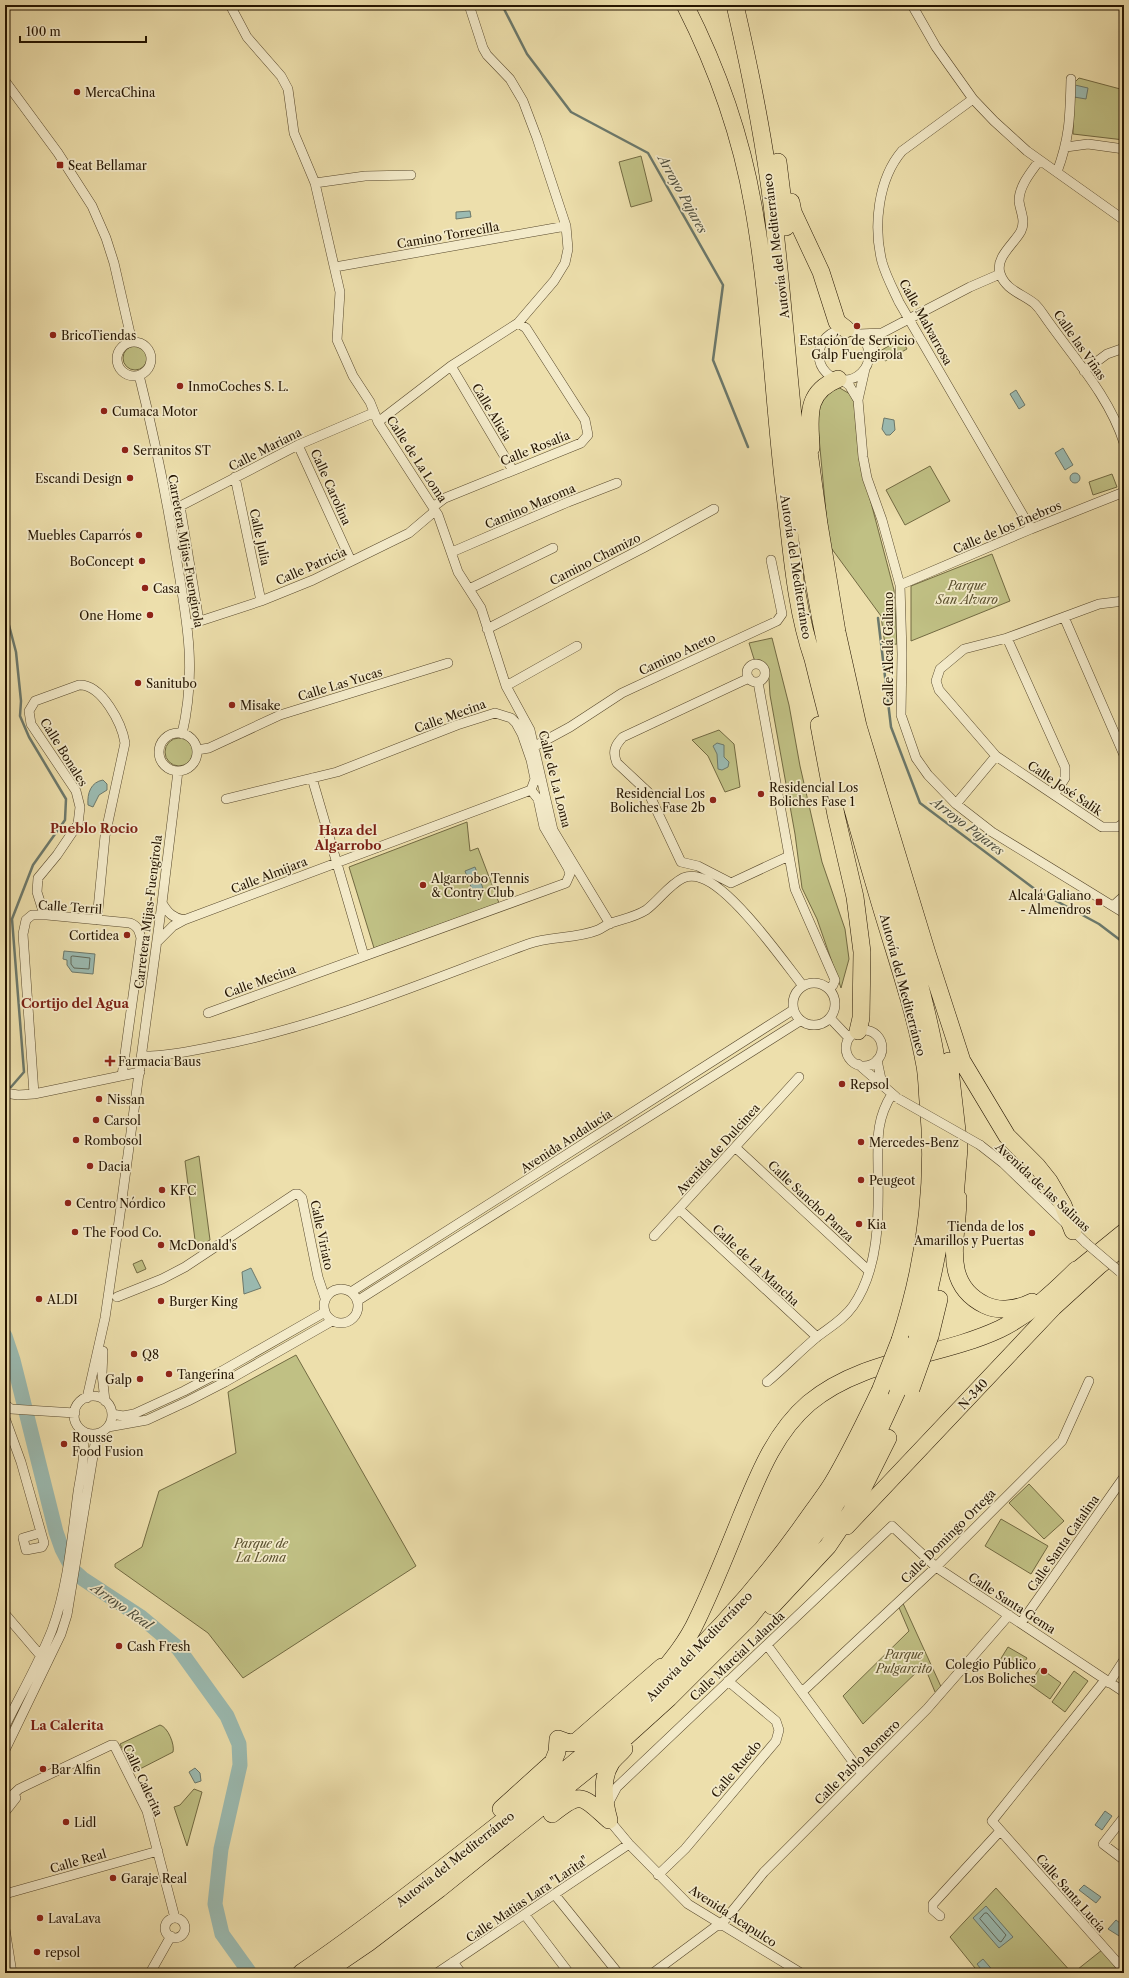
<svg xmlns="http://www.w3.org/2000/svg" width="1129" height="1978" viewBox="0 0 1129 1978" font-family="'Libre Caslon Text',serif">
<style>
.green{fill:#c0c084;stroke:#726a42}
.water{fill:#9bbbb2;stroke:#6b786b}
.lines{fill:none;stroke-linecap:round;stroke-linejoin:round}
.shore{stroke:#606859;stroke-width:1}
.stream{stroke:#6b786b;stroke-width:2.5}
.river{stroke:#9bbbb2;stroke-width:15}
.minor-casing{stroke:#56472b;stroke-width:10}
.primary-casing{stroke:#241400;stroke-width:16}
.motorway-casing{stroke:#241400;stroke-width:18}
.minor{stroke:#f3eac9;stroke-width:9}
.primary{stroke:#eddfac;stroke-width:15}
.motorway{stroke:#eddfac;stroke-width:17}
.minor-bridge-casing{stroke:#56472b;stroke-width:10;stroke-linecap:butt}
.motorway-bridge-casing{stroke:#241400;stroke-width:18;stroke-linecap:butt}
.minor-bridge{stroke:#f3eac9;stroke-width:9}
.motorway-bridge{stroke:#eddfac;stroke-width:17}
.poi-dot{fill:#8f2418;stroke:#f3eac9;stroke-width:1.5}
.labels{text-anchor:middle;dominant-baseline:central;stroke-width:3.5;stroke-linejoin:round;paint-order:stroke}
.poi-label{font-size:12px;fill:#241400;stroke:#f3eac9;text-anchor:start}
.street-label{font-size:12px;fill:#241400;stroke:#f3eac9}
.park-label{font-size:12px;font-style:italic;fill:#5b502e;stroke:#f3eac9}
.water-label{font-size:13px;font-style:italic;fill:#4e4e3e;stroke:#f3eac9}
.neighbourhood-label{font-size:13px;font-weight:bold;fill:#7a1f14;stroke:#f3eac9}
</style>
<rect width="100%" height="100%" fill="#eddfac"/>
<filter id="stains"><feTurbulence type="fractalNoise" baseFrequency=".005" numOctaves="4"/><feColorMatrix values="0 0 0 0 .2 0 0 0 0 .09 0 0 0 0 .02 0 0 0 .5 -.17"/></filter>
<radialGradient id="worn" r=".72"><stop offset=".6" stop-color="#630" stop-opacity="0"/><stop offset="1" stop-color="#630" stop-opacity=".3"/></radialGradient>
<path class="green" d="M1079 78 1124 90V140L1073 134 1074 83Z
M641 156 652 201 631 207 619 162Z
M901 339 907 349 885 361 880 351Z
M123 358a12 12 0 1 1 24 0a12 12 0 1 1-24 0Z
M838 387 850 394 854 402 859 457 894 590 897 644 885 645 881 616 829 545 817 416 821 398Z
M930 466 950 501 905 525 886 490Z
M1112 474 1117 487 1093 495 1089 482Z
M992 554 1010 601 911 641V586Z
M772 638 789 705 800 766 822 862 845 929 849 959 841 988 817 919 802 888 795 834 770 695 769 679 766 666 754 659 749 643Z
M719 730 734 744 740 787 725 792 708 756 692 740Z
M165 752a14 14 0 1 1 28 0a14 14 0 1 1-28 0Z
M467 822 470 851 478 848 499 903 374 948 349 867Z
M199 1156 210 1240 196 1248 185 1161Z
M142 1260 146 1269 137 1273 133 1264Z
M296 1355 416 1566 243 1678 208 1633 115 1567V1564L142 1547 159 1491 236 1453 228 1392Z
M1029 1484 1064 1521 1044 1539 1009 1503Z
M1001 1519 1048 1546 1031 1574 985 1546Z
M901 1599 943 1691 939 1696 935 1692 924 1665 863 1724 843 1696 909 1631 897 1603Z
M1008 1647 1027 1658 1019 1671 1000 1660Z
M1040 1668 1061 1683 1050 1699 1029 1684Z
M1074 1671 1088 1681 1065 1712 1052 1702Z
M160 1725C168 1727 175 1745 173 1752L134 1772 120 1744Z
M194 1789 202 1792 187 1846 174 1807 180 1805Z
M996 1888 1072 1973H979L950 1937Z
M1102 1950 1120 1973H1073Z"/>
<path class="water" d="M1075 85 1088 88 1086 99 1074 97Z
M470 211 471 217 456 219V212Z
M1016 390 1025 405 1019 409 1010 394Z
M884 418 894 420 895 430 890 435H886L882 429Z
M1063 448 1073 465 1065 470 1055 453Z
M1070 478a5 5 0 1 1 10 0a5 5 0 1 1-10 0Z
M717 743 724 745V757L729 762 728 767 722 770 718 769 717 754 713 746Z
M103 780 107 784V790L99 795 93 807 88 805C87 793 91 782 103 780Z
M475 867 484 891 474 895 465 871Z
M64 951 95 954 93 974 72 972 67 965V960L63 959Z
M251 1268 261 1288 244 1294 242 1272Z
M195 1768 200 1773 201 1781 195 1783 189 1772Z
M1105 1811 1112 1816 1102 1830 1095 1825Z
M1084 1885 1101 1897 1096 1903 1079 1890Z
M986 1906 1013 1937 999 1948 973 1918Z
M1116 1920 1124 1926V1939L1108 1929Z
M983 1959 995 1973H984L977 1964Z"/>
<g class="lines">
<path class="shore" d="M73 956 90 958 89 969 74 968 71 964V957Z
M985 1913H987L1006 1935 1001 1942 999 1941 980 1919Z"/>
<path class="stream" d="M502 5 527 54 571 112 648 153 723 285 713 360 748 447
M5 610 16 652 21 701 20 716 29 737 66 799 65 820 33 865 12 919 24 1072 11 1087
M878 618 891 727 920 803 1036 890 1099 924 1124 943"/>
<path class="river" d="M5 1336 13 1360 56 1532 62 1549 73 1570 83 1579 141 1617 178 1648 227 1716 239 1744 240 1765 221 1849 215 1904 222 1934 250 1973"/>
<g class="minor-casing">
<path id="minor" d="M230 5 247 37 281 76 288 89 294 133 315 183 340 292 337 340 353 376 370 402 378 422 438 515 458 572 481 608 506 686 530 730 553 830 610 924
M912 5 936 47 973 99 994 121 1027 151 1124 220
M5 81 58 153 92 206 106 238 114 263 132 342
M973 99 902 151C878 179 873 226 882 262 886 276 893 289 899 302L1031 529
M1066 147 1088 144 1124 149
M1039 161C1031 172 1019 186 1019 201 1020 211 1026 220 1021 231 1015 243 995 257 1000 273 1005 290 1023 294 1035 304 1038 307 1041 311 1043 314 1071 355 1109 395 1124 443
M1057 172C1070 137 1070 116 1071 79
M315 183 365 176 411 175
M335 267 566 226
M819 355a25 25 0 1 1 50 0a25 25 0 1 1-50 0Z
M859 334 882 333 970 287 1000 274
M117 359a17 17 0 1 1 34 0a17 17 0 1 1-34 0Z
M870 355 875 342 882 333
M451 366 512 469
M865 369 858 400 863 457 867 478 882 520 900 585 902 654 901 715 916 758 928 775 956 804 992 832 1124 913
M1084 371 1107 354 1124 348
M139 375C154 435 166 495 176 556 187 620 197 670 182 734
M842 380 849 385 858 400
M378 422 451 366 518 323 554 281 565 263 568 249 566 226 537 138 523 101 510 79 487 55 483 48 469 5
M298 445 351 561
M235 477 261 601
M180 506 199 621
M433 507 445 498 581 443 588 435 585 420 526 328 518 323
M169 512 298 445 373 413
M452 552 568 502 617 483
M900 585 1031 529 1124 492
M469 589 553 548
M1124 601 1099 604 1007 638 964 649 940 669 936 681 939 690 996 756 1102 827H1118L1124 823
M1064 617 1124 755
M188 625 261 601 313 580 409 533 435 511
M487 629 643 548 714 509
M1007 638 1065 767V778L1054 795
M747 673a9 9 0 1 1 18 0a9 9 0 1 1-18 0Z
M749 678 623 737C615 745 612 752 617 763L648 792 681 862 698 866 731 883 789 856
M758 682 795 889 835 980 833 985 829 989
M506 686 577 646
M159 752a19 19 0 1 1 38 0a19 19 0 1 1-38 0Z
M535 746 570 727 622 693 777 621 782 614 771 560
M197 750 209 748 280 715 448 663
M312 778 364 956
M226 799 337 772 457 725 495 713 511 718 516 723 522 734 531 760 535 779 531 790
M956 804 996 756
M162 903C168 913 173 918 184 920
M1113 906 1124 896
M47 915 42 908 37 892 38 878 57 855 78 824 80 807 76 791 31 724 29 711 35 701 79 685C102 684 122 724 125 743L105 836 97 920
M157 942 173 926 184 920 531 790
M793 1004a21 21 0 1 1 42 0a21 21 0 1 1-42 0Z
M208 1013 566 883 570 874 568 868 544 827 538 799 531 790
M830 1018 849 1038
M846 1048a18 18 0 1 1 36 0a18 18 0 1 1-36 0Z
M142 1056C167 1056 191 1051 216 1046 323 1026 426 981 528 944 550 936 576 939 598 930 602 928 606 925 611 923 623 919 635 917 646 910 658 901 669 885 683 878 688 876 695 876 701 878 732 888 782 959 803 986
M877 1060 882 1084
M858 1064 896 1097
M5 1093 18 1095 34 1094 140 1072
M34 1094 23 934 26 920 32 915H47L130 923C138 926 139 931 141 938L122 1076
M980 1145 1003 1163 1086 1243
M736 1148 869 1271
M679 1209 817 1337
M654 1236 799 1077
M324 1306a17 17 0 1 1 34 0a17 17 0 1 1-34 0Z
M351 1292 793 1010
M117 1297 162 1279 185 1267 295 1194H298L302 1198 318 1277 325 1298
M357 1301 800 1021
M103 1351 102 1374 105 1401
M767 1382C784 1368 800 1351 817 1337 830 1327 844 1319 853 1306 879 1269 879 1216 878 1173 878 1142 875 1121 892 1094
M74 1415a19 19 0 1 1 38 0a19 19 0 1 1-38 0Z
M87 1398 105 1318 117 1236 162 903 178 771
M5 1404 11 1409 75 1413
M112 1414 123 1416 134 1414 184 1391 222 1371 325 1312
M5 1418 21 1462 44 1543 42 1547 26 1550 23 1538 40 1533
M108 1427 147 1420 188 1401 225 1382 332 1321
M5 1614 40 1655
M1021 1623 1124 1477
M767 1645 862 1774
M1105 1680 992 1821 1124 1970
M1109 1683 1124 1660
M802 1692 936 1567 1062 1441 1089 1381
M5 1726C21 1694 39 1663 52 1630 68 1587 72 1537 78 1492 81 1472 88 1448 80 1429
M5 1750 61 1634 67 1615 95 1444 100 1433
M5 1802 19 1789 27 1785 111 1745H114L147 1811 175 1918
M608 1804 617 1787 892 1526 936 1567 1124 1692
M5 1812 16 1798
M1124 1817 1103 1844 1124 1860
M609 1820 629 1844 688 1904 801 1973
M658 1875 685 1849 776 1741 779 1730 776 1721 728 1681
M5 1894 158 1851
M555 1895 618 1973
M525 1915 569 1973
M940 1916 933 1910V1904L1000 1831
M165 1928a10 10 0 1 1 20 0a10 10 0 1 1-20 0Z
M720 1926 764 1872 927 1709 1009 1615
M5 1929 12 1973
M453 1962 461 1973
M5 1970V1973
M150 1973 171 1936
M437 1973 629 1844
M653 1973 719 1924"/>
</g>
<g class="primary-casing">
<path id="primary" d="M1076 1270 1124 1231
M847 1527 1054 1308 1099 1267 1124 1247"/>
</g>
<g class="motorway-casing">
<path id="motorway" d="M685 5C717 68 741 136 753 205 771 304 773 404 786 503 792 555 796 610 813 659 833 741 856 822 880 903 896 957 915 1011 925 1066 927 1077 927 1089 928 1101 936 1182 925 1263 900 1340
M735 5C751 74 765 143 773 213 788 341 794 472 817 599 834 696 863 789 890 883 922 989 954 1091 944 1204 940 1249 929 1294 917 1337
M778 162 786 227
M791 202 793 212 821 272 837 322 846 329
M807 437 819 524 837 632 858 726 927 953 962 1061 1007 1136 1037 1166 1049 1181 1063 1205 1073 1231
M811 448C810 417 804 393 838 379
M819 725 836 815 855 897 862 952 861 1018 858 1031
M949 1061 959 1148 954 1210
M958 1198C958 1238 940 1283 985 1305 999 1312 1018 1309 1032 1302
M930 1336 939 1299
M772 1606 828 1546 851 1512 888 1438
M656 1679C671 1661 687 1642 697 1620 713 1587 727 1552 741 1517 758 1476 774 1433 809 1403 863 1358 938 1358 1000 1329 1029 1315 1053 1293 1076 1270
M501 1809 553 1762 557 1752 558 1739 569 1743 576 1742 662 1667
M552 1814C582 1790 582 1796 609 1820
M609 1820C604 1802 600 1780 611 1763 614 1758 620 1754 624 1749
M301 1973C372 1924 440 1871 508 1817 618 1729 724 1638 806 1521 814 1509 824 1497 832 1484 850 1454 865 1422 880 1391
M324 1973 368 1943 439 1889 607 1754 669 1698 749 1618 824 1523 873 1443 898 1389"/>
</g>
<use href="#minor" class="minor"/>
<use href="#primary" class="primary"/>
<use href="#motorway" class="motorway"/>
<g class="minor-bridge-casing">
<path id="minor-bridge" d="M899 1099 980 1145
M1086 1243 1120 1272"/>
</g>
<g class="motorway-bridge-casing">
<path id="motorway-bridge" d="M898 1389 917 1339
M911 1389 930 1336
M880 1391 900 1340"/>
</g>
<use href="#minor-bridge" class="minor-bridge"/>
<use href="#motorway-bridge" class="motorway-bridge"/>
</g>
<g class="poi-dot">
<circle cx="77" cy="92" r="4"/>
<rect x="56" y="161" width="8" height="8" rx="2"/>
<circle cx="857" cy="326" r="4"/>
<circle cx="53" cy="335" r="4"/>
<circle cx="180" cy="386" r="4"/>
<circle cx="104" cy="411" r="4"/>
<circle cx="125" cy="450" r="4"/>
<circle cx="130" cy="478" r="4"/>
<circle cx="139" cy="535" r="4"/>
<circle cx="142" cy="561" r="4"/>
<circle cx="145" cy="588" r="4"/>
<circle cx="150" cy="615" r="4"/>
<circle cx="138" cy="683" r="4"/>
<circle cx="232" cy="705" r="4"/>
<circle cx="761" cy="794" r="4"/>
<circle cx="713" cy="800" r="4"/>
<circle cx="423" cy="885" r="4"/>
<rect x="1095" y="898" width="8" height="8" rx="2"/>
<circle cx="127" cy="935" r="4"/>
<path d="M108 1055h4v4h4v4h-4v4h-4v-4h-4v-4h4z"/>
<circle cx="842" cy="1084" r="4"/>
<circle cx="99" cy="1099" r="4"/>
<circle cx="96" cy="1120" r="4"/>
<circle cx="76" cy="1140" r="4"/>
<circle cx="861" cy="1142" r="4"/>
<circle cx="90" cy="1166" r="4"/>
<circle cx="861" cy="1180" r="4"/>
<circle cx="162" cy="1190" r="4"/>
<circle cx="68" cy="1203" r="4"/>
<circle cx="859" cy="1224" r="4"/>
<circle cx="75" cy="1232" r="4"/>
<circle cx="1032" cy="1233" r="4"/>
<circle cx="161" cy="1245" r="4"/>
<circle cx="39" cy="1299" r="4"/>
<circle cx="161" cy="1301" r="4"/>
<circle cx="134" cy="1354" r="4"/>
<circle cx="169" cy="1374" r="4"/>
<circle cx="140" cy="1379" r="4"/>
<circle cx="64" cy="1444" r="4"/>
<circle cx="119" cy="1646" r="4"/>
<circle cx="1044" cy="1671" r="4"/>
<circle cx="43" cy="1769" r="4"/>
<circle cx="66" cy="1822" r="4"/>
<circle cx="113" cy="1878" r="4"/>
<circle cx="40" cy="1918" r="4"/>
<circle cx="37" cy="1952" r="4"/>
</g>
<g class="labels">
<g class="poi-label">
<text x="85" y="92">MercaChina</text>
<text x="68" y="165">Seat Bellamar</text>
<text x="61" y="335">BricoTiendas</text>
<text x="857" y="340" text-anchor="middle">Estación de Servicio<tspan x="857" dy="14">Galp Fuengirola</tspan></text>
<text x="188" y="386">InmoCoches S. L.</text>
<text x="112" y="411">Cumaca Motor</text>
<text x="133" y="450">Serranitos ST</text>
<text x="122" y="478" text-anchor="end">Escandi Design</text>
<text x="131" y="535" text-anchor="end">Muebles Caparrós</text>
<text x="134" y="561" text-anchor="end">BoConcept</text>
<text x="153" y="588">Casa</text>
<text x="142" y="615" text-anchor="end">One Home</text>
<text x="146" y="683">Sanitubo</text>
<text x="240" y="705">Misake</text>
<text x="769" y="787">Residencial Los<tspan x="769" dy="14">Boliches Fase 1</tspan></text>
<text x="705" y="793" text-anchor="end">Residencial Los<tspan x="705" dy="14">Boliches Fase 2b</tspan></text>
<text x="431" y="878">Algarrobo Tennis<tspan x="431" dy="14">&amp; Contry Club</tspan></text>
<text x="1091" y="895" text-anchor="end">Alcalá Galiano<tspan x="1091" dy="14">- Almendros</tspan></text>
<text x="119" y="935" text-anchor="end">Cortidea</text>
<text x="118" y="1061">Farmacia Baus</text>
<text x="850" y="1084">Repsol</text>
<text x="107" y="1099">Nissan</text>
<text x="104" y="1120">Carsol</text>
<text x="84" y="1140">Rombosol</text>
<text x="869" y="1142">Mercedes-Benz</text>
<text x="98" y="1166">Dacia</text>
<text x="869" y="1180">Peugeot</text>
<text x="170" y="1190">KFC</text>
<text x="76" y="1203">Centro Nórdico</text>
<text x="867" y="1224">Kia</text>
<text x="1024" y="1226" text-anchor="end">Tienda de los<tspan x="1024" dy="14">Amarillos y Puertas</tspan></text>
<text x="83" y="1232">The Food Co.</text>
<text x="169" y="1245">McDonald's</text>
<text x="47" y="1299">ALDI</text>
<text x="169" y="1301">Burger King</text>
<text x="142" y="1354">Q8</text>
<text x="177" y="1374">Tangerina</text>
<text x="132" y="1379" text-anchor="end">Galp</text>
<text x="72" y="1437">Rousse<tspan x="72" dy="14">Food Fusion</tspan></text>
<text x="127" y="1646">Cash Fresh</text>
<text x="1036" y="1664" text-anchor="end">Colegio Público<tspan x="1036" dy="14">Los Boliches</tspan></text>
<text x="51" y="1769">Bar Alfin</text>
<text x="74" y="1822">Lidl</text>
<text x="121" y="1878">Garaje Real</text>
<text x="48" y="1918">LavaLava</text>
<text x="45" y="1952">repsol</text>
</g>
<g class="street-label">
<text transform="translate(448 235) rotate(-10)">Camino Torrecilla</text>
<text transform="translate(776 246) rotate(-97)">Autovía del Mediterráneo</text>
<text transform="translate(926 322) rotate(61)">Calle Malvarrosa</text>
<text transform="translate(1080 345) rotate(55)">Calle las Viñas</text>
<text transform="translate(492 412) rotate(59)">Calle Alicia</text>
<text transform="translate(535 448) rotate(-22)">Calle Rosalía</text>
<text transform="translate(265 449) rotate(-27)">Calle Mariana</text>
<text transform="translate(417 459) rotate(57)">Calle de La Loma</text>
<text transform="translate(331 487) rotate(66)">Calle Carolina</text>
<text transform="translate(530 506) rotate(-23)">Camino Maroma</text>
<text transform="translate(1007 527) rotate(-23)">Calle de los Enebros</text>
<text transform="translate(260 537) rotate(78)">Calle Julia</text>
<text transform="translate(186 551) rotate(80)">Carretera Mijas-Fuengirola</text>
<text transform="translate(595 559) rotate(-27)">Camino Chamizo</text>
<text transform="translate(311 566) rotate(-24)">Calle Patricia</text>
<text transform="translate(796 567) rotate(81)">Autovía del Mediterráneo</text>
<text transform="translate(888 649) rotate(-90)">Calle Alcalá Galiano</text>
<text transform="translate(677 654) rotate(-25)">Camino Aneto</text>
<text transform="translate(340 684) rotate(-17)">Calle Las Yucas</text>
<text transform="translate(450 716) rotate(-20)">Calle Mecina</text>
<text transform="translate(64 752) rotate(58)">Calle Bonales</text>
<text transform="translate(555 779) rotate(76)">Calle de La Loma</text>
<text transform="translate(1065 788) rotate(34)">Calle José Salik</text>
<text transform="translate(269 875) rotate(-21)">Calle Almijara</text>
<text transform="translate(70 907) rotate(4)">Calle Terril</text>
<text transform="translate(148 912) rotate(-83)">Carretera Mijas-Fuengirola</text>
<text transform="translate(260 981) rotate(-20)">Calle Mecina</text>
<text transform="translate(903 985) rotate(75)">Autovía del Mediterráneo</text>
<text transform="translate(566 1141) rotate(-33)">Avenida Andalucía</text>
<text transform="translate(718 1149) rotate(-48)">Avenida de Dulcinea</text>
<text transform="translate(1043 1187) rotate(43)">Avenida de las Salinas</text>
<text transform="translate(811 1201) rotate(43)">Calle Sancho Panza</text>
<text transform="translate(322 1235) rotate(78)">Calle Viriato</text>
<text transform="translate(756 1265) rotate(43)">Calle de La Mancha</text>
<text transform="translate(973 1394) rotate(-47)">N-340</text>
<text transform="translate(948 1536) rotate(-45)">Calle Domingo Ortega</text>
<text transform="translate(1063 1543) rotate(-55)">Calle Santa Catalina</text>
<text transform="translate(1012 1603) rotate(33)">Calle Santa Gema</text>
<text transform="translate(699 1646) rotate(-46)">Autovía del Mediterráneo</text>
<text transform="translate(737 1656) rotate(-43)">Calle Marcial Lalanda</text>
<text transform="translate(857 1762) rotate(-45)">Calle Pablo Romero</text>
<text transform="translate(736 1769) rotate(-50)">Calle Ruedo</text>
<text transform="translate(143 1780) rotate(65)">Calle Calerita</text>
<text transform="translate(455 1859) rotate(-38)">Autovía del Mediterráneo</text>
<text transform="translate(78 1861) rotate(-16)">Calle Real</text>
<text transform="translate(1071 1893) rotate(49)">Calle Santa Lucía</text>
<text transform="translate(527 1899) rotate(-34)">Calle Matias Lara "Larita"</text>
<text transform="translate(733 1916) rotate(33)">Avenida Acapulco</text>
</g>
<g class="park-label">
<text x="967" y="585">Parque<tspan x="967" dy="14">San Alvaro</tspan></text>
<text x="261" y="1543">Parque de<tspan x="261" dy="14">La Loma</tspan></text>
<text x="904" y="1654">Parque<tspan x="904" dy="14">Pulgarcito</tspan></text>
</g>
<g class="water-label">
<text transform="translate(683 194) rotate(61)">Arroyo Pajares</text>
<text transform="translate(968 826) rotate(37)">Arroyo Pajares</text>
<text transform="translate(122 1606) rotate(35)">Arroyo Real</text>
</g>
<g class="neighbourhood-label">
<text x="94" y="828">Pueblo Rocio</text>
<text x="348" y="830">Haza del<tspan x="348" dy="15">Algarrobo</tspan></text>
<text x="75" y="1003">Cortijo del Agua</text>
<text x="67" y="1725">La Calerita</text>
</g>
</g>
<rect width="1129" height="1978" fill="none" stroke="#eddfac" stroke-width="20"/>
<rect x="6" y="6" width="1117" height="1966" fill="none" stroke="#241400" stroke-width="2"/>
<rect x="10" y="10" width="1109" height="1958" fill="none" stroke="#241400"/>
<path d="M20 36v6h126v-6" fill="none" stroke="#241400" stroke-width="2"/>
<text x="26" y="36" font-size="12" fill="#241400" stroke="#f3eac9" stroke-width="3" paint-order="stroke">100 m</text>
<rect width="100%" height="100%" filter="url(#stains)"/>
<rect width="100%" height="100%" fill="url(#worn)"/>
</svg>
